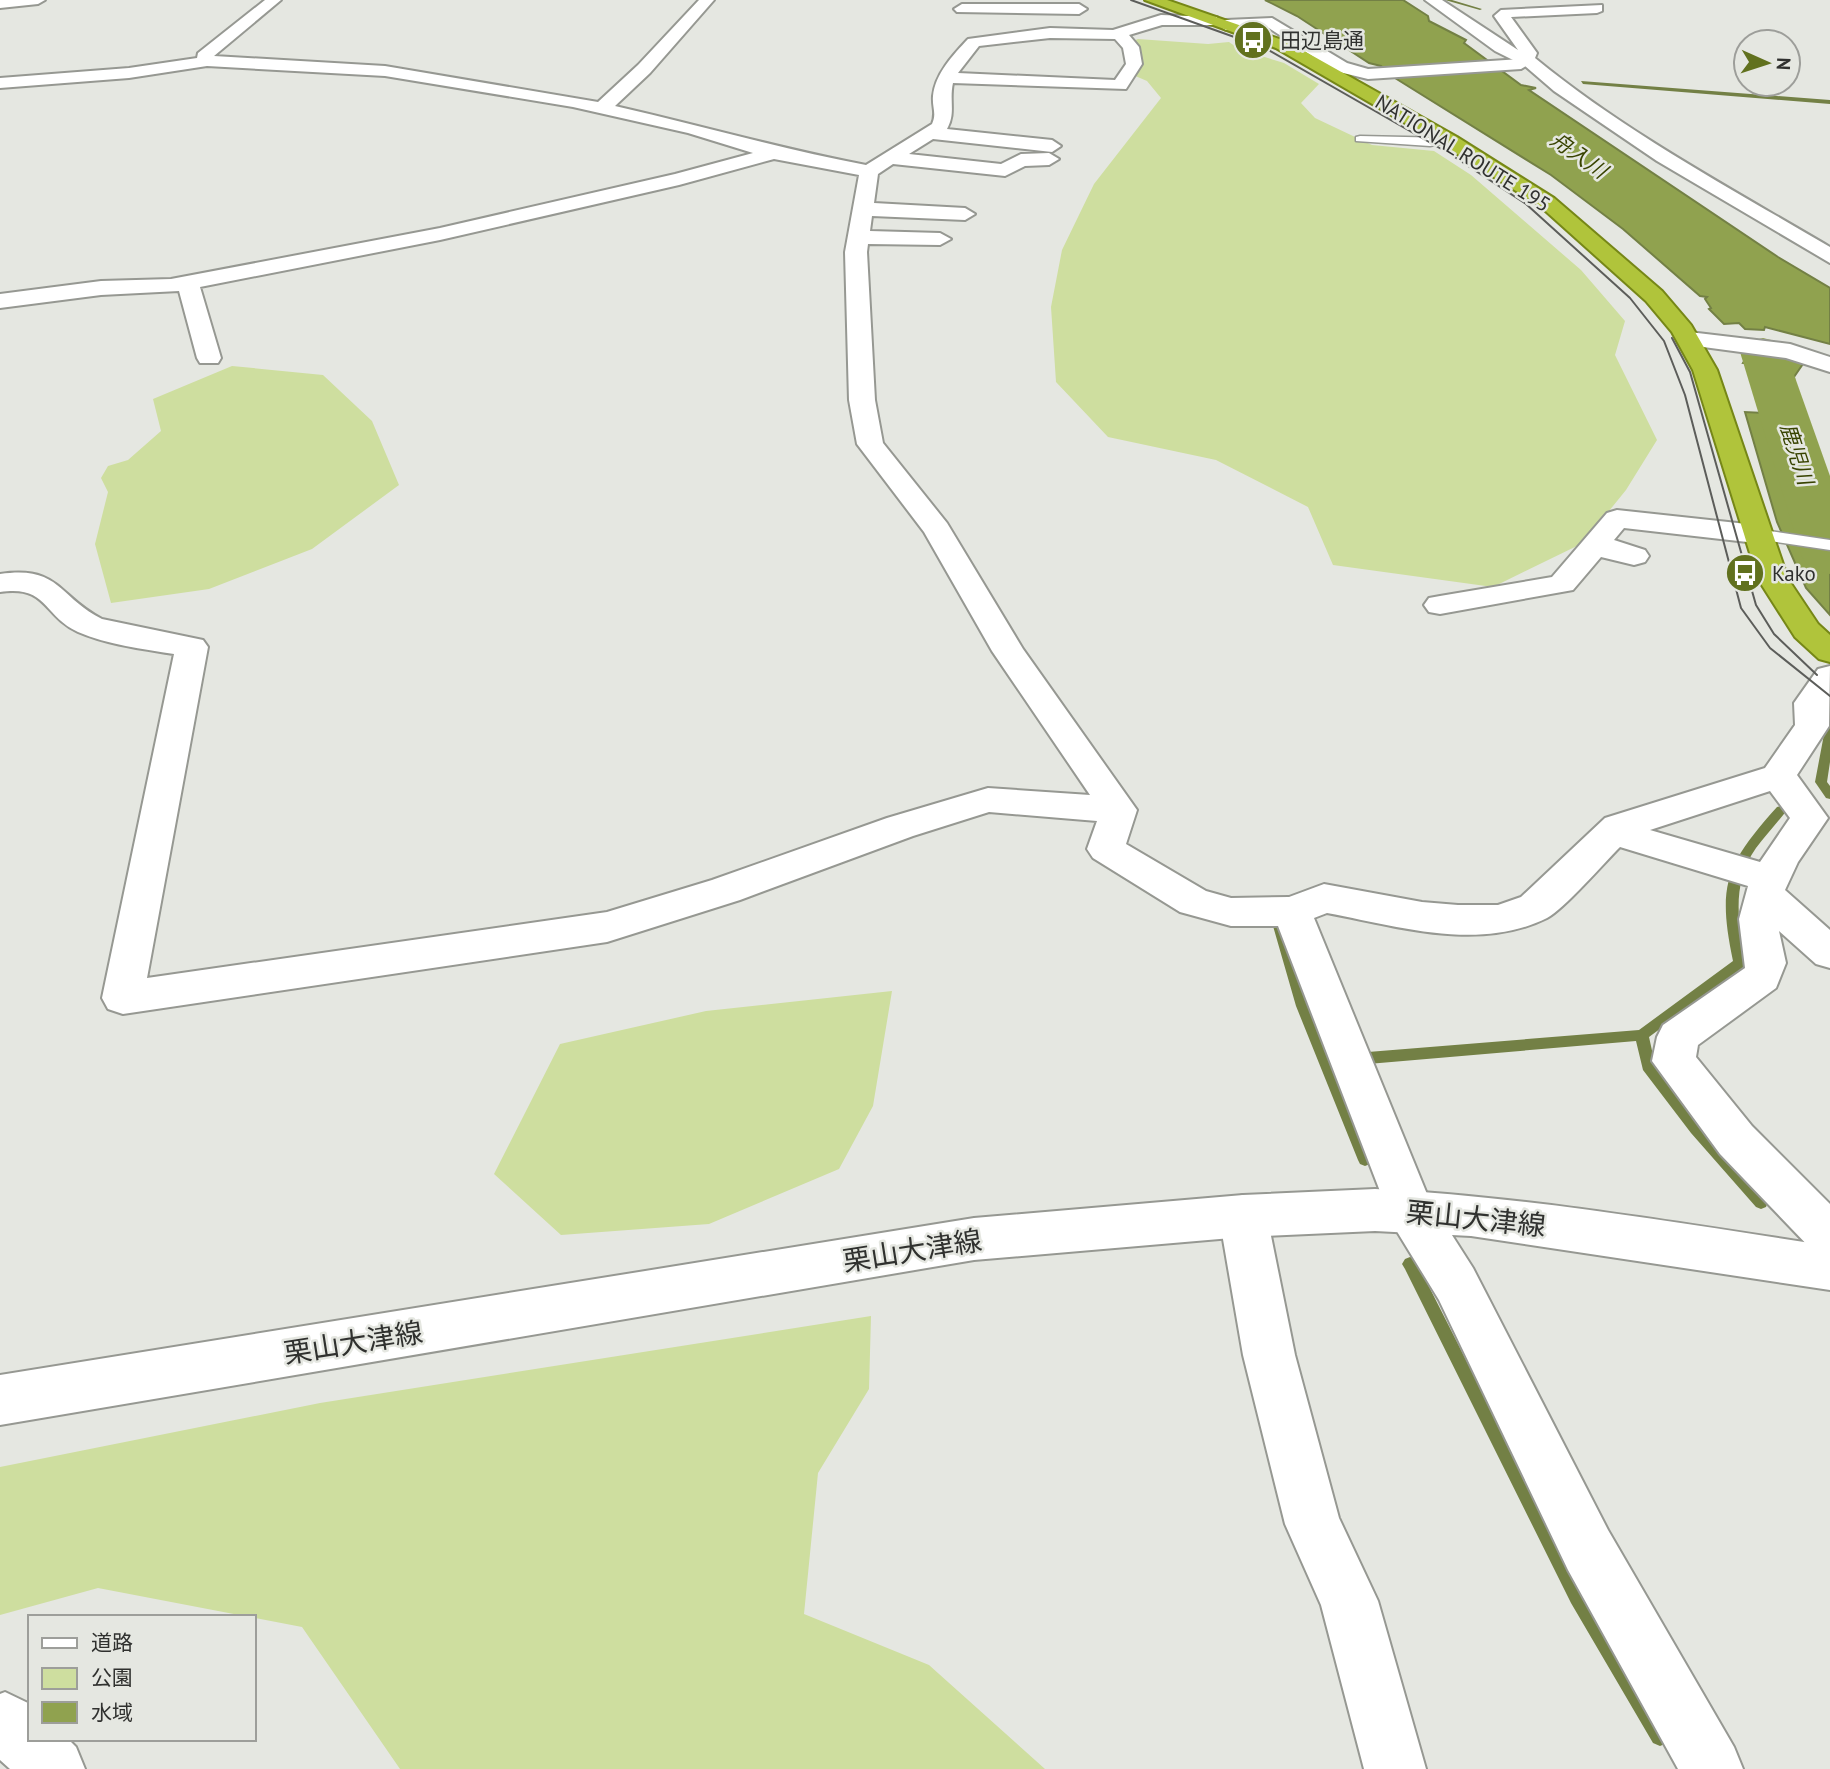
<svg xmlns="http://www.w3.org/2000/svg" width="1830" height="1769" viewBox="0 0 1830 1769" font-family="'PT Sans','Noto Sans JP',sans-serif">
<style>
.green{fill:#cede9f}
.water{fill:#90a24f;stroke:#738045;stroke-width:2}
.lines{fill:none;stroke-linecap:round;stroke-linejoin:round}
.stream{fill:#738045;fill-rule:evenodd}
.river{fill:#90a24f;fill-rule:evenodd}
.service-casing{stroke:#969892;stroke-width:3}
.minor-casing{stroke:#969892;stroke-width:4}
.tertiary-casing{stroke:#969892;stroke-width:4}
.secondary-casing{stroke:#969892;stroke-width:4}
.trunk-casing{stroke:#768717;stroke-width:4}
.service{fill:#fff;fill-rule:evenodd}
.minor{fill:#fff;fill-rule:evenodd}
.tertiary{fill:#fff;fill-rule:evenodd}
.secondary{fill:#fff;fill-rule:evenodd}
.trunk{fill:#b0c43b;fill-rule:evenodd}
.tram{stroke:#5c5d5a;stroke-width:2}
.labels{text-anchor:middle;dominant-baseline:central;stroke-width:5;stroke-linejoin:round;paint-order:stroke}
.far-poi-label{font-size:21px;fill:#30312f;stroke:#e5e7e1;text-anchor:start}
.far-street-label{font-size:21px;fill:#30312f;stroke:#e5e7e1}
.far-water-label{font-size:21px;font-style:italic;fill:#384301;stroke:#e5e7e1}
.near-street-label{font-size:28px;fill:#30312f;stroke:#e5e7e1}
</style>
<rect width="100%" height="100%" fill="#e5e7e1"/>
<path class="green" d="M1138 39 1208 44 1229 42 1239 49 1284 63 1319 84 1301 103 1315 118 1372 145 1434 151 1471 175 1581 270 1625 321 1615 355 1657 440 1626 490 1583 543 1493 587 1333 565 1308 507 1216 460 1108 437 1056 382 1051 307 1062 250 1094 184 1161 98 1147 81 1133 75 1131 42Z
M232 366 323 375 372 421 399 485 312 549 209 589 111 603 95 544 108 492 101 478 108 466 128 460 161 431 153 399Z
M892 991 873 1106 839 1169 709 1224 561 1235 494 1174 560 1044 706 1011Z
M871 1316 869 1389 818 1473 804 1614 929 1665 1045 1769H400L302 1627 98 1588 0 1615V1467L320 1403Z"/>
<path class="water" d="M1265 0H1403L1428 16 1429 21 1466 40 1464 43 1521 85 1536 88 1529 90 1778 257 1830 288V344L1765 327 1764 330 1745 329 1739 323 1724 324 1709 309 1711 308 1705 299 1707 297 1700 296 1623 229 1551 175 1395 78 1381 66 1369 63 1297 16Z
M1751 350 1805 361 1794 377 1796 396 1830 483V615L1806 588 1777 522 1745 412 1783 414 1769 366 1743 363Z"/>
<g class="lines">
<path class="stream" d="M1445 0H1452L1482 9 1480 10Z
M1581 81 1830 100V104L1583 84Z
M1830 725V762L1827 782 1830 786V799L1826 798 1815 782 1825 729Z
M1781 806 1787 810C1777 823 1766 835 1756 848 1731 884 1738 923 1746 963L1745 966 1649 1037 1655 1064 1701 1125 1766 1197 1768 1202 1766 1207 1761 1209 1756 1207 1691 1133 1643 1070 1636 1041 1368 1064 1363 1062 1361 1058 1363 1054 1368 1052 1639 1030 1733 961C1717 885 1726 864 1777 807Z
M1279 921 1283 923 1285 926 1310 1006 1372 1160 1370 1164 1365 1166 1360 1164 1358 1160 1296 1006 1273 926 1275 923Z
M1410 1257 1415 1259 1583 1591 1667 1729 1670 1736 1667 1743 1660 1746 1653 1743 1571 1603 1405 1269 1402 1264 1405 1259Z"/>
<path class="river" d="M1763 338 1779 342 1786 352 1830 476V574L1810 569 1802 557 1740 352 1747 342Z"/>
<g class="service-casing">
<path id="service" d="M1360 136 1450 138 1456 141 1430 146 1356 141V137Z
M1756 529 1830 540V550L1750 538 1747 534Z"/>
</g>
<g class="minor-casing">
<path id="minor" d="M0 0H45L38 4 0 8Z
M265 0H281L214 56 385 66 598 102 638 65 699 0H714L650 73 615 106C699 125 781 149 866 165L932 124C937 113 932 108 933 96 935 74 953 55 968 39L1050 28 1113 30 1161 15 1217 17V23L1212 25H1162L1129 35 1139 47 1142 64 1126 89 953 83C949 101 956 113 947 129L1052 140 1061 146 1052 152 933 139 909 154 1001 164 1021 154 1049 153 1059 159 1049 165 1025 166 1005 176 893 164 878 174 874 203 965 208 975 214 965 220 872 216 870 231 940 233 951 239 940 245 868 244 867 252 875 400 883 443 947 523 1023 649 1137 810 1126 844 1206 891 1231 898 1289 897 1324 884 1422 902 1458 905H1498L1521 897 1605 818 1765 768 1795 725 1794 703 1818 669 1830 666 1829 726 1797 775 1828 818 1798 862 1785 890 1830 930V968L1816 964 1779 931 1786 963 1776 988 1698 1045 1696 1057 1752 1126 1830 1204V1257L1813 1251 1720 1154 1652 1061 1657 1037 1663 1025 1745 968 1739 919 1748 886 1620 847C1604 863 1563 910 1547 918 1479 952 1397 926 1327 913L1314 918 1429 1199 1473 1268 1608 1530 1734 1747 1743 1769H1678L1568 1570 1439 1300 1393 1225 1278 926H1231L1180 912 1093 858 1087 849 1097 821 989 812 913 836 740 900 607 942 123 1014 108 1009 102 998 174 654C143 649 108 645 78 632 42 615 48 585 0 592V574C60 565 58 597 102 619L203 640 208 647 147 978 607 912 712 880 887 818 988 788 1090 795 992 651 924 532 857 444 849 400 845 252 859 175 774 159 679 185 440 240 200 287 221 358 218 363H200L197 358 179 291 101 295 0 308V294L101 281 171 279 440 228 675 174 753 153 688 133 573 107 385 76 207 66 129 78 0 88V78L129 68 197 58 198 53ZM1050 38 1115 39 1123 48 1126 64 1115 80 958 73 979 46ZM1770 791 1790 818 1760 862 1650 830Z
M1425 0H1442L1518 50 1494 16 1501 10 1602 5V11L1597 13 1511 17 1537 53 1535 58C1625 132 1730 188 1830 247V263L1657 161 1554 91 1525 66 1495 51Z
M962 4H1079L1087 9 1079 14 957 12 954 9Z
M1689 332 1790 344 1830 357V372L1786 358 1681 344 1677 339 1681 334Z
M1617 510 1756 525 1766 528 1771 534 1766 540 1756 543 1624 528 1614 540 1645 550 1649 556 1645 562 1634 565 1601 557 1573 590 1440 614 1429 612 1424 605 1429 598 1440 596 1552 577 1607 513Z
M1243 1195 1260 1201 1267 1216 1295 1355 1339 1518 1378 1601 1426 1769H1364L1321 1605 1285 1524 1243 1355 1219 1216 1226 1201Z
M5 1692 30 1704V1739H68L76 1747 85 1769H10L0 1760V1694Z"/>
</g>
<g class="tertiary-casing">
<path id="tertiary" d="M1272 18 1347 63 1368 69 1521 59 1529 64 1521 69 1368 79 1335 71 1269 28 1226 30 1218 25 1226 20Z"/>
</g>
<g class="secondary-casing">
<path id="secondary" d="M1375 1189C1528 1197 1679 1223 1830 1246V1290L1471 1236 1375 1231 1243 1237 974 1260 0 1425V1375L974 1218 1243 1195Z"/>
</g>
<g class="trunk-casing">
<path id="trunk" d="M1145 0H1167L1288 42 1457 137 1554 198 1662 291 1691 325 1717 370 1788 579 1818 624 1830 635V662L1819 659 1795 637 1758 579 1693 370 1672 332 1646 301 1540 206 1443 145 1276 48Z"/>
</g>
<use href="#service" class="service"/>
<use href="#minor" class="minor"/>
<use href="#tertiary" class="tertiary"/>
<use href="#secondary" class="secondary"/>
<use href="#trunk" class="trunk"/>
<path class="tram" d="M1131 0 1265 48 1450 154 1526 204 1630 298 1664 341 1685 395 1741 608 1770 648 1830 696
M1672 338 1690 372 1756 605 1774 634 1817 675"/>
</g>
<defs>
<g id="bus-disc" transform="scale(2.0125)"><circle r="9.5" fill="#61711e" stroke="#e5e7e1"/><path d="M-5-6H5V4H4V6H2V4H-2V6H-4V4H-5ZM-3.5-4V0h7V-4ZM-3.5 1.2v1.5H-2V1.2ZM2 1.2v1.5H3.5V1.2Z" fill="#fff"/></g>
</defs>
<g fill-rule="evenodd">
<use href="#bus-disc" x="1253" y="40"/>
<use href="#bus-disc" x="1745" y="573"/>
</g>
<g class="labels">
<g class="far-poi-label">
<text x="1280" y="40">田辺島通</text>
<text x="1772" y="573">Kako</text>
</g>
<g class="far-street-label">
<text transform="translate(1463 153) rotate(32)">NATIONAL ROUTE 195</text>
</g>
<g class="far-water-label">
<text transform="translate(1579 155) rotate(35)">舟入川</text>
<text transform="translate(1797 454) rotate(72)">鹿児川</text>
</g>
<g class="near-street-label">
<text transform="translate(1476 1218) rotate(6)">栗山大津線</text>
<text transform="translate(912 1250) rotate(-9)">栗山大津線</text>
<text transform="translate(353 1342) rotate(-9)">栗山大津線</text>
</g>
</g>
<rect x="28" y="1615" width="228" height="126" fill="#e5e7e1" stroke="#9d9e9a" stroke-width="2"/>
<rect x="42" y="1638" width="35" height="10" fill="#ffffff" stroke="#9d9e9a" stroke-width="2"/>
<text x="91" y="1650" font-size="21" fill="#30312f">道路</text>
<rect x="42" y="1668" width="35" height="21" fill="#cede9f" stroke="#9d9e9a" stroke-width="2"/>
<text x="91" y="1685" font-size="21" fill="#30312f">公園</text>
<rect x="42" y="1702" width="35" height="21" fill="#90a24f" stroke="#9d9e9a" stroke-width="2"/>
<text x="91" y="1720" font-size="21" fill="#30312f">水域</text>
<g transform="translate(1767 63) rotate(93)"><circle r="33" fill="#e5e7e1" stroke="#9d9e9a" stroke-width="2"/>
<path d="M0-5L12 26L0 18L-12 26Z" fill="#61711e"/>
<text y="-10" font-size="19" font-weight="bold" text-anchor="middle" fill="#30312f">N</text>
</g>
</svg>
